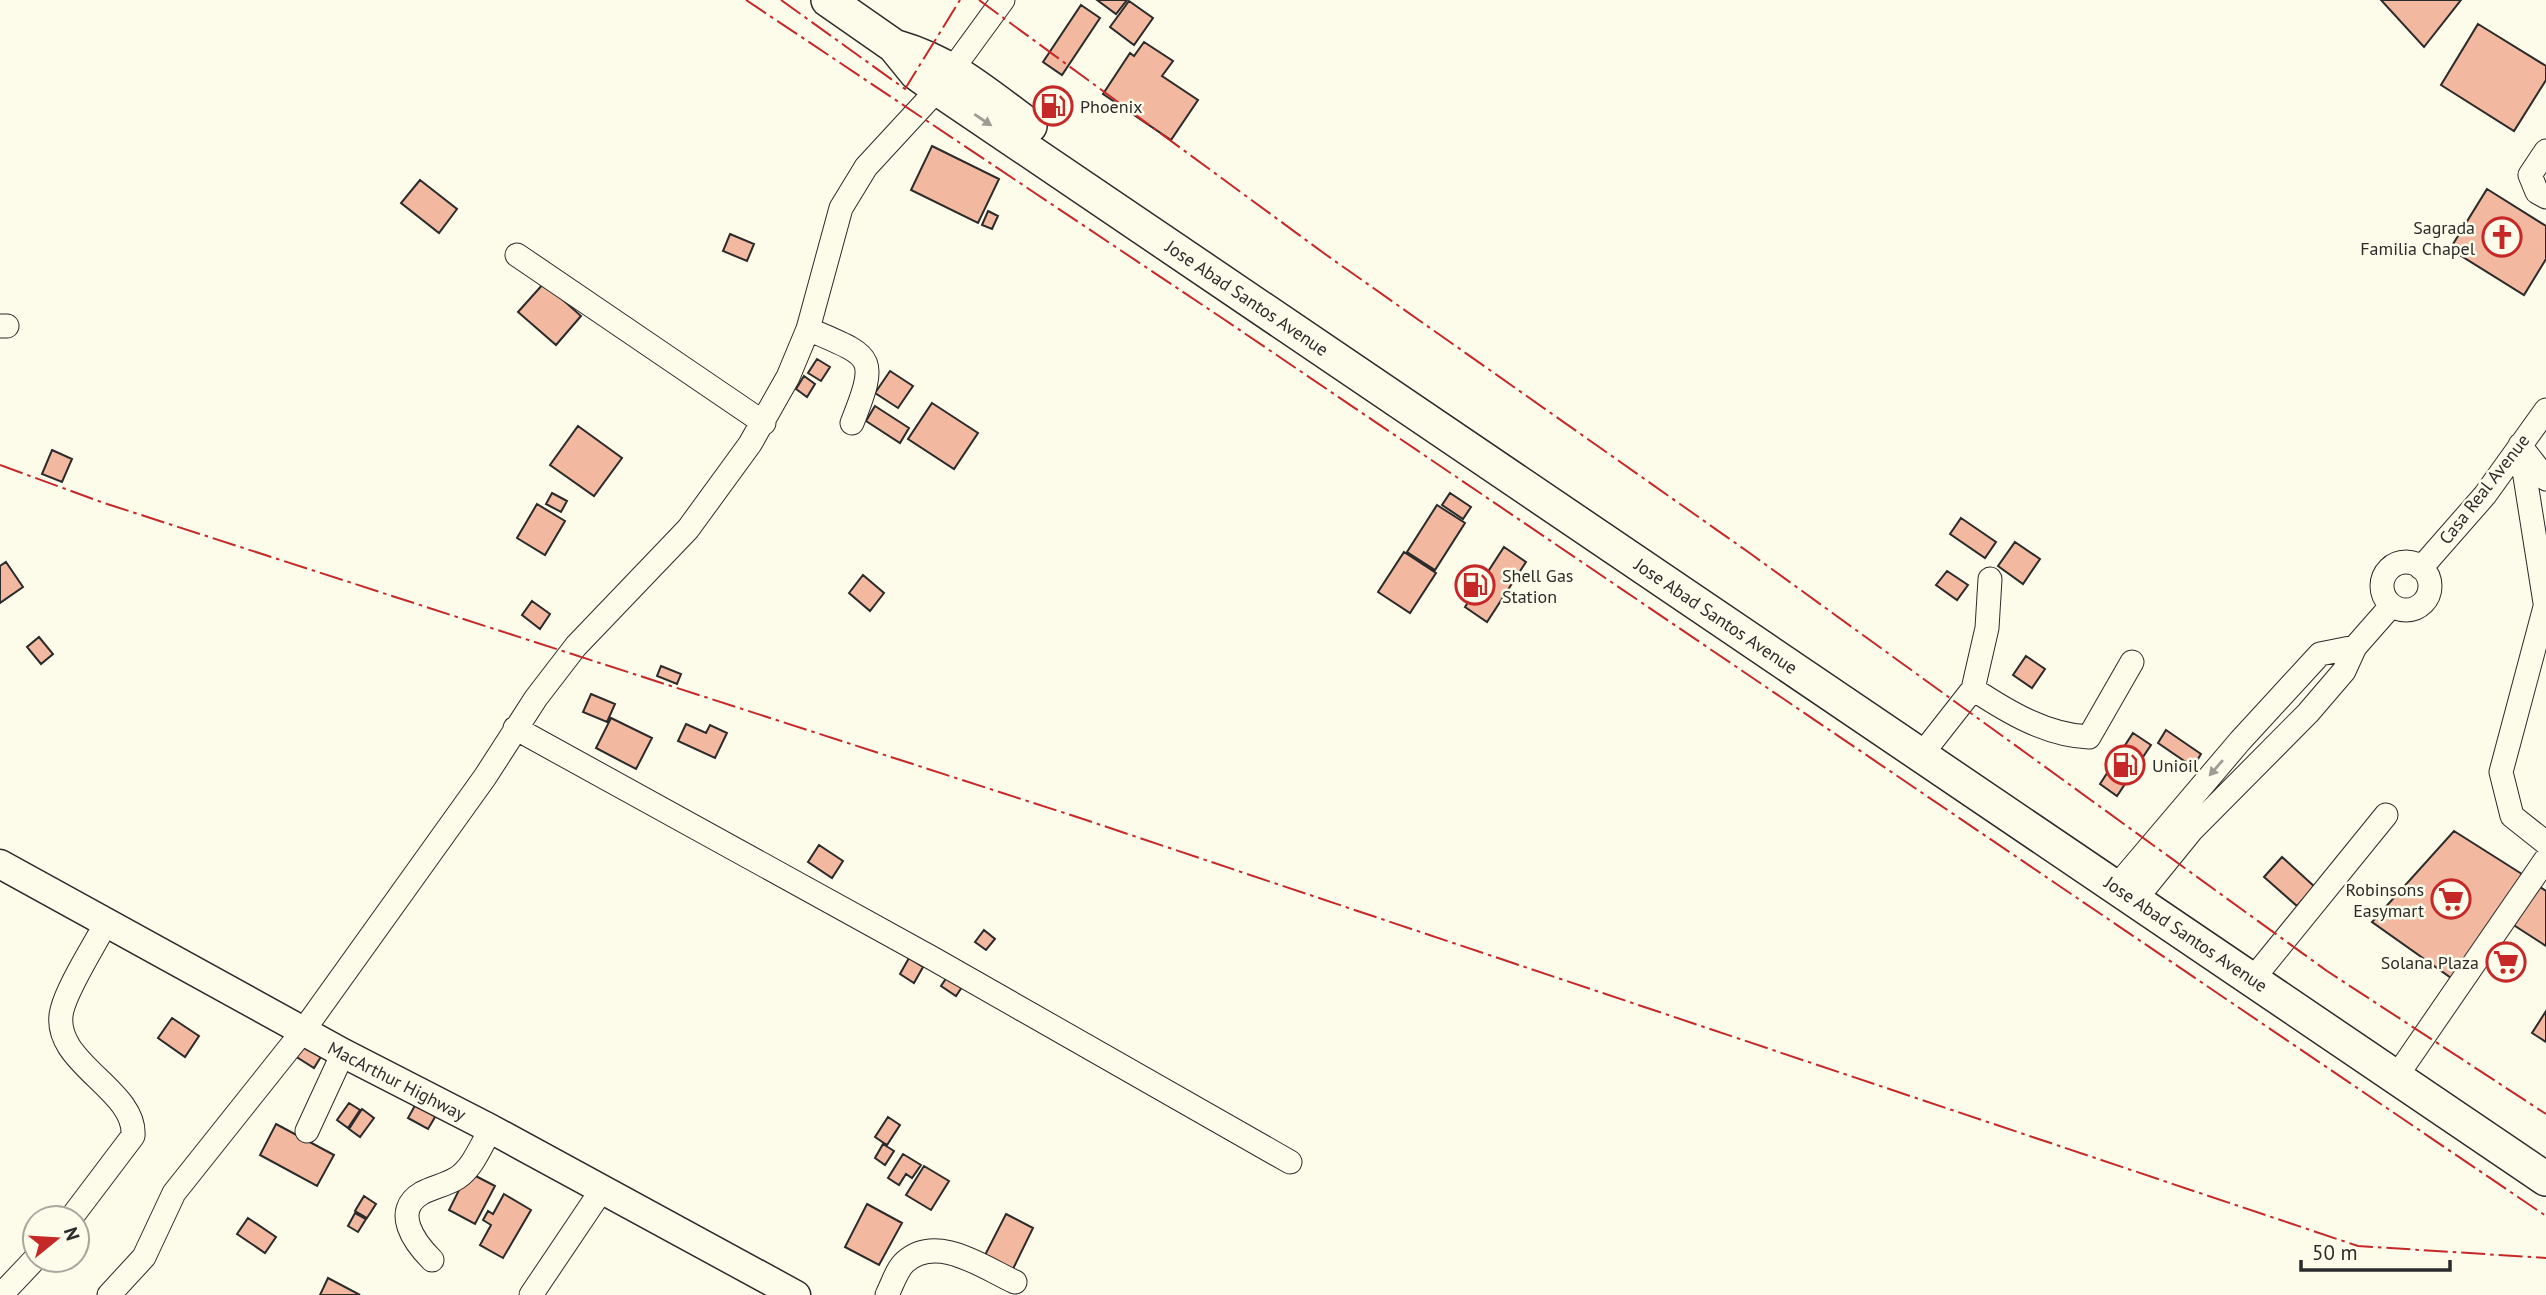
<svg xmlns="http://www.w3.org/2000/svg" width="2546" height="1295" viewBox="0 0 2546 1295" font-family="'PT Sans',sans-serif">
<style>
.building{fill:#f2b8a0;stroke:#2b2b2b;stroke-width:2}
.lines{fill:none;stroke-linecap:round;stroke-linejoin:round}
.minor-casing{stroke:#2b2b2b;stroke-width:25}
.major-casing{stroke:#2b2b2b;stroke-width:31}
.highway-casing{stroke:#2b2b2b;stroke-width:36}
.minor{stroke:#fdfbea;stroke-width:23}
.major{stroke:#fdfbea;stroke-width:28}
.highway{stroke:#fdfbea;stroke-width:33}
.power{stroke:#c62828;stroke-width:2;stroke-dasharray:24 5 3.5 5;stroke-linecap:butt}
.oneway{fill:#9e9d94}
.labels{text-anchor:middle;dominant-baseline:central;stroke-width:5;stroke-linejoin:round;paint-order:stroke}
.poi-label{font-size:18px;fill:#2b2b2b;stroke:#fdfbea;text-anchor:start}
.street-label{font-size:18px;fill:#2b2b2b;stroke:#fdfbea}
</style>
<rect width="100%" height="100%" fill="#fdfbea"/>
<path class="building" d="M1097 0H1127L1116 14Z
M2381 0H2461L2424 47Z
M1129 1 1153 18 1134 45 1110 27Z
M1081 5 1100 18 1062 75 1043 62Z
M2478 24 2546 66V80L2514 131 2441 85Z
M1144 42 1173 61 1162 76 1198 100 1171 140 1103 94 1130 53 1134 56Z
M932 146 999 179 978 223 911 190Z
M420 180 457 209 439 233 401 203Z
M2487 189 2546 226V259L2524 295 2450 249Z
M988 211 998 216 992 229 982 225Z
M730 234 754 244 747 261 723 251Z
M544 283 581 316 556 345 518 312Z
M817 359 830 367 821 381 808 373Z
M890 371 913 386 898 408 875 393Z
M804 376 815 384 807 397 796 389Z
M932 403 978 433 954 469 908 439Z
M875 406 909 428 900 443 866 421Z
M578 426 622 458 594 496 550 465Z
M52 450 72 459 62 482 42 474Z
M552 493 567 501 561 512 546 504Z
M1450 493 1471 507 1463 519 1442 505Z
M537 504 565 521 545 555 517 538Z
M1437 505 1465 523 1435 570 1407 552Z
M1961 518 1996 542 1985 558 1950 534Z
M2015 542 2040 559 2023 584 1998 566Z
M1504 547 1526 562 1487 622 1465 607Z
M1404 552 1436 573 1410 613 1378 592Z
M6 562 23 587 0 603V566Z
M1947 571 1968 585 1957 600 1936 585Z
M863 575 884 593 870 611 849 593Z
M532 601 550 614 540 629 522 615Z
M39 637 53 654 41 664 27 647Z
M2026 656 2045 669 2032 688 2013 675Z
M661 666 681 674 677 684 657 676Z
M591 694 615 704 607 722 583 712Z
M611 718 652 738 636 769 596 748Z
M686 724 706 733 710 725 727 733 715 758 678 741Z
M2166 730 2201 754 2193 767 2158 743Z
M2133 733 2151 745 2117 796 2100 784Z
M2454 831 2525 876 2454 980 2372 922Z
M819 845 843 861 832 878 808 862Z
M2282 857 2315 887 2297 906 2264 877Z
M2537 885 2546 891V946L2512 924Z
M984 930 995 939 986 950 975 942Z
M909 958 923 967 914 983 900 974Z
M949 974 964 984 956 996 941 986Z
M2546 1011V1042L2532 1033Z
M172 1018 199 1036 185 1057 158 1038Z
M304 1042 322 1055 314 1068 295 1056Z
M418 1100 438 1112 428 1129 408 1118Z
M349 1103 360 1110 348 1128 337 1120Z
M362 1109 374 1118 360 1137 349 1129Z
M888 1117 900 1125 887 1145 875 1137Z
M276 1124 334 1155 317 1186 260 1155Z
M883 1144 894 1151 885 1165 875 1158Z
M903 1154 921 1165 912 1178 906 1174 899 1185 888 1178Z
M924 1166 949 1181 931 1210 906 1195Z
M468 1172 495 1186 475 1224 449 1210Z
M504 1194 531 1210 503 1258 480 1245 491 1225 483 1220 488 1211 493 1214Z
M364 1196 376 1204 367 1218 355 1211Z
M867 1204 902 1223 879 1265 845 1247Z
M355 1213 366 1219 358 1232 348 1226Z
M1006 1214 1033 1228 1012 1271 984 1257Z
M248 1218 276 1237 265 1253 237 1234Z
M328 1278 360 1295H320Z"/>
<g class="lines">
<g class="minor-casing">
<path id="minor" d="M2546 151 2530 175 2537 192 2546 197
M517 255 764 423
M0 326H7
M808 329C873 357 879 355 852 423
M2520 445 2546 609
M2522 448 2546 479
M2382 586a24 24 0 1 1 48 0a24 24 0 1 1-48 0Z
M2421 568 2485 495 2546 410
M2545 607 2501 772 2512 816 2546 843
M1973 689C2008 712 2046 735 2089 737L2132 662
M515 728 932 958 1290 1162
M1922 754 1973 689 1987 628 1990 579
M2116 887 2240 741 2320 654 2355 647
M2135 900 2191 831 2308 713 2344 671 2355 647 2391 606
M2252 980 2386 815
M2396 1077 2546 859
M307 1131 343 1053
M71 1218 133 1136C137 1089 49 1062 62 1010 68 986 94 946 106 923
M432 1260C415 1243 391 1211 422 1193 433 1187 446 1185 457 1178 473 1168 481 1145 491 1129
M1 1295 35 1259
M109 1295 144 1257 174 1193 303 1031 485 777 536 698 576 646 688 529 750 444 788 377 808 329 841 208 866 167 938 89 1003 0
M531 1295 601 1191
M887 1295C892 1285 897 1269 905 1262 937 1233 984 1268 1015 1282"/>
</g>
<g class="major-casing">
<path id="major" d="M0 864 343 1053 491 1129 796 1295"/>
</g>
<g class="highway-casing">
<path id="highway" d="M828 0 894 46 916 73 938 89 2546 1179
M897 47C952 63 985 93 1030 126"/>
</g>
<use href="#minor" class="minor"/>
<use href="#major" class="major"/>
<use href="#highway" class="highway"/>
<path class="power" d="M746 0 1222 318 2546 1216
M781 0 905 89 960 0
M979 0 1325 254 1751 554 2327 971 2546 1114
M0 465 104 503 1080 818 2358 1246 2546 1258"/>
</g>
<defs><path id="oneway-solid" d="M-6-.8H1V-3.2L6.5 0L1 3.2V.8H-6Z" transform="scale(1.75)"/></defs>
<g class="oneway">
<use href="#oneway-solid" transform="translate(983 120) rotate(34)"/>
<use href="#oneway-solid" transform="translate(2216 768) rotate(131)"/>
</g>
<defs>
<g id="fuel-ring" transform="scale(2.0125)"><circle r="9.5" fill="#fdfbea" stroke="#c62828" stroke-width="1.5"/><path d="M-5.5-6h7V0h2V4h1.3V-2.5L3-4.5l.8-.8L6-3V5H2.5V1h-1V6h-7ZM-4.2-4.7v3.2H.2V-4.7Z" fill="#c62828"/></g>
<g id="church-ring" transform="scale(2.0125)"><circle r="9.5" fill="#fdfbea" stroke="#c62828" stroke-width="1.5"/><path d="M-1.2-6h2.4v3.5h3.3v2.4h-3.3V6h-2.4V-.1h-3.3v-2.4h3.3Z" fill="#c62828"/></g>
<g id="supermarket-ring" transform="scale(2.0125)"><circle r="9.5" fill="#fdfbea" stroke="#c62828" stroke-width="1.5"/><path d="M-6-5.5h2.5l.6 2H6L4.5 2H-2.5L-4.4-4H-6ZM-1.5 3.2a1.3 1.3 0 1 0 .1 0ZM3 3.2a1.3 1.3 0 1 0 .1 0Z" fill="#c62828"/></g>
</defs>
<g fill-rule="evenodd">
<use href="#fuel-ring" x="1053" y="106"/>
<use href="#church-ring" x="2502" y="237"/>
<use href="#fuel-ring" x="1475" y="585"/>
<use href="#fuel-ring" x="2125" y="765"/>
<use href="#supermarket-ring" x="2451" y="899"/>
<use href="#supermarket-ring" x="2506" y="962"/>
</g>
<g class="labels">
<g class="poi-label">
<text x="1080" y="106">Phoenix</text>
<text x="2475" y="227" text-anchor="end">Sagrada<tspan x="2475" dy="21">Familia Chapel</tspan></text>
<text x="1502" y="575">Shell Gas<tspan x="1502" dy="21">Station</tspan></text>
<text x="2152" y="765">Unioil</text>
<text x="2424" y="889" text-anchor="end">Robinsons<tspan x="2424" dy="21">Easymart</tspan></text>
<text x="2479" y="962" text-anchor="end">Solana Plaza</text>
</g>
<g class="street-label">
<text transform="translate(1247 298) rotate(34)">Jose Abad Santos Avenue</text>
<text transform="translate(2484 489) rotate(-52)">Casa Real Avenue</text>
<text transform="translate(1716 616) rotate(34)">Jose Abad Santos Avenue</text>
<text transform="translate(2186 934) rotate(34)">Jose Abad Santos Avenue</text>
<text transform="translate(397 1081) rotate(27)">MacArthur Highway</text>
</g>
</g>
<g transform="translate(56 1239) rotate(72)"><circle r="33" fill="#fdfbea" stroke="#a9a89e" stroke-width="2"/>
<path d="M0-5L12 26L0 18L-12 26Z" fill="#c62828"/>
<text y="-10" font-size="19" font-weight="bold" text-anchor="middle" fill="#2b2b2b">N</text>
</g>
<path d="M2301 1260v10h149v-10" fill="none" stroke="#2b2b2b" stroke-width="3.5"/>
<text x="2312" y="1260" font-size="21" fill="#2b2b2b" stroke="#fdfbea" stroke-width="5" paint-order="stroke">50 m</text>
</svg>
